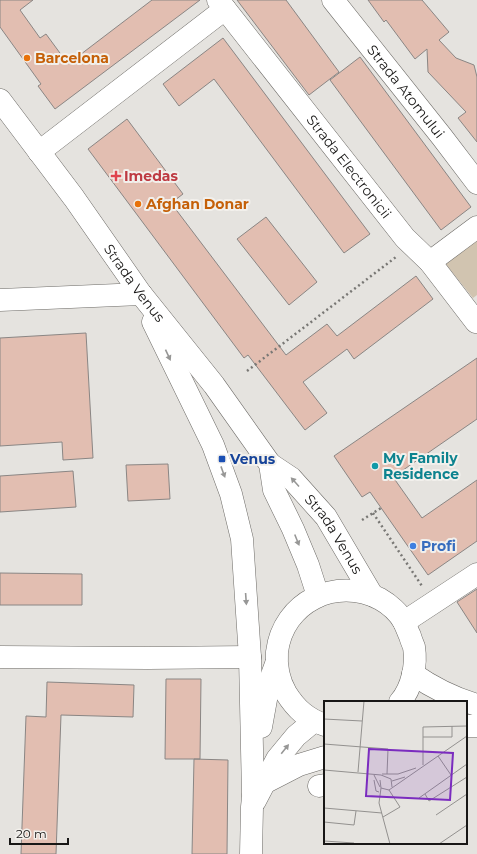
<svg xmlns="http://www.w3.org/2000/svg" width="477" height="854" viewBox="0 0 477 854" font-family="Montserrat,sans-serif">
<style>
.green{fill:#d1c4b0}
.building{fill:#e2beb1;stroke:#8a8684}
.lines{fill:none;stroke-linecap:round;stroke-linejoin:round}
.minor-casing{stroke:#6d6b67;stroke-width:23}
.major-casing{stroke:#6d6b67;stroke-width:23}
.path{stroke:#797875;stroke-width:2.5;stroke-dasharray:2 3;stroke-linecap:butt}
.minor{stroke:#fff;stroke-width:22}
.major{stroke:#fff;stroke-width:22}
.oneway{fill:#979796}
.food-dot{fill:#e8710a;stroke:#f2f0ec;stroke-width:1.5}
.health-dot{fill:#e0444e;stroke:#f2f0ec;stroke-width:1.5}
.transit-dot{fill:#1a4fb4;stroke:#f2f0ec;stroke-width:1.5}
.culture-dot{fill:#0f9aa8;stroke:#f2f0ec;stroke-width:1.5}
.shop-dot{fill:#3f7fe0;stroke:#f2f0ec;stroke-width:1.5}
.labels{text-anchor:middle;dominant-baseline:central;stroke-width:4;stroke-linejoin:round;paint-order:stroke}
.food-label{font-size:14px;font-weight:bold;fill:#c56008;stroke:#f2f0ec;text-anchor:start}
.street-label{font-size:14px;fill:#181716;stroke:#f2f0ec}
.health-label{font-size:14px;font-weight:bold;fill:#be3a42;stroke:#f2f0ec;text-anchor:start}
.culture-label{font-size:14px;font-weight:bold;fill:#0d838f;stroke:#f2f0ec;text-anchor:start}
.transit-label{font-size:14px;font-weight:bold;fill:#164399;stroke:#f2f0ec;text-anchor:start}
.shop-label{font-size:14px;font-weight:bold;fill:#366cbe;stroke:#f2f0ec;text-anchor:start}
.inset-road{fill:none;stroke:#93918f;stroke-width:1}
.view{fill:#7b2cbf;fill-opacity:0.15;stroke:#7b2cbf;stroke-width:2}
.inset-edge{fill:none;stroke:#181716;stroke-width:2}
</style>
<rect width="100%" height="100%" fill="#e5e3df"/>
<path class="green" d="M477 236V295L473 298 444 262Z"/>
<path class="building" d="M0 0H33L20 10 40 38 46 34 68 64 152 0H200L55 109 38 86 41 84 0 27Z
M237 0H286L339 72 309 95Z
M368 0H422L449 32 439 40 456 58 474 65 477 77V142L458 118 466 112 428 72 427 49 415 59 386 20 384 22Z
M223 38 370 234 344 253 214 79 179 106 163 84Z
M360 57 471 207 441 230 330 80Z
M127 119 183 194 171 203 286 355 327 324 337 336 416 276 433 299 354 359 347 349 303 382 327 413 305 430 248 355 244 358 88 149Z
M266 217 317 282 289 305 237 239Z
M86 333 93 458 63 460 62 442 0 446V338Z
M477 358V419L393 477 422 518 477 480V541L428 575 370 492 362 497 334 456Z
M168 464 170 499 128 501 126 465Z
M73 471 76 507 0 512V476Z
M0 573 82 574V605H0Z
M477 589V633L457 602Z
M166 679H201L200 759H165Z
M47 682 134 685 133 717 61 715 56 854H21L26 716 46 717Z
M194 759 228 760 227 854H192Z"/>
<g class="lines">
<g class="minor-casing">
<g id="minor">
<path id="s1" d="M218 0 405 238 430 262 476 322"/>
<path id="s2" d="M333 0 442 137 477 183"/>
<path d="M39 152 225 9"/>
<path d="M430 262 477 227"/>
<path d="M0 300 141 294"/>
<path d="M404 622 477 574"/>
<path d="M0 657 148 658 250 657"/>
<path d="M413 674C433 688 453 698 477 705"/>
<path d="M466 726H477"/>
<path d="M264 783 299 765 325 757"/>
<path d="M319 786 325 785"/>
</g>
</g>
<g class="major-casing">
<g id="major">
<path id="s3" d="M0 100 74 198 141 294 214 385 270 464 274 490 293 529 308 565 318 596"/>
<path d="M153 322 213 445 231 494 242 539 250 657 253 794"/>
<path id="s4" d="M270 464 291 478 326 517 372 595"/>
<path d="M325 725C307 719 296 709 286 693 279 681 276 666 277 652 283 602 336 576 380 599 389 604 399 613 404 622 406 626 408 632 410 636 411 640 413 644 414 647 417 665 412 688 400 702"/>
<path d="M261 727 269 683 276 664"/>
<path d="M255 801 277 759 296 736 314 721"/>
<path d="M251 854 252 807 255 779"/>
</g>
</g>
<path class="path" d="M247 371 396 257
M373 513 422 586
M362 520 381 508"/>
<use href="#minor" class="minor"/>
<use href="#major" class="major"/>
</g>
<defs><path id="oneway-solid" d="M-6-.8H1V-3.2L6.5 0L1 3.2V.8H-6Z"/></defs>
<g class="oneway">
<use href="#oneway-solid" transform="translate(168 355) rotate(65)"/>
<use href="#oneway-solid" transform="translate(223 472) rotate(70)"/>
<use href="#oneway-solid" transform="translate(295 482) rotate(-132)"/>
<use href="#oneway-solid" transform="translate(297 540) rotate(68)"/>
<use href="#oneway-solid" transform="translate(246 599) rotate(86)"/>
<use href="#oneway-solid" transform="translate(285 749) rotate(-51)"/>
</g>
<g class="food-dot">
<circle cx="27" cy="58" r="4"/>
<circle cx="138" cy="204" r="4"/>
</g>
<path class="health-dot" d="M114 170h4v4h4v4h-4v4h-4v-4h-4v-4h4z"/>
<rect class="transit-dot" x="218" y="455" width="8" height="8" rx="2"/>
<circle class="culture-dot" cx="375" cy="466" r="4"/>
<circle class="shop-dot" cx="413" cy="546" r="4"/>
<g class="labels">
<g class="food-label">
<text x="35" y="58">Barcelona</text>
<text x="146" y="204">Afghan Donar</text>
</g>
<g class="street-label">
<text stroke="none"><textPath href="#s2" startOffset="117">Strada Atomului</textPath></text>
<text stroke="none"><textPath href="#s1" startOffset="212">Strada Electronicii</textPath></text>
<text stroke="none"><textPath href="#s3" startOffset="227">Strada Venus</textPath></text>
<text stroke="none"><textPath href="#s4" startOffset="96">Strada Venus</textPath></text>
</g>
<g class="health-label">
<text x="124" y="176">Imedas</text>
</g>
<g class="culture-label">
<text x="383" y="458">My Family<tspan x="383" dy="16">Residence</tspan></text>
</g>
<g class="transit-label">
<text x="230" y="459">Venus</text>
</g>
<g class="shop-label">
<text x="421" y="546">Profi</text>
</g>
</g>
<g transform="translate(324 701)">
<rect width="143" height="143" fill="#e5e3df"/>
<path class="inset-road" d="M0 18 38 20M99 36H128V25M0 43 64 48 63 73M114 55 127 74M99 64V26L143 25M0 69 57 74 67 78 68 86M34 71 40 0M58 73H74L92 67M50 74 56 86M50 79 52 90 55 91M56 79 57 87 65 89 143 35M68 80 81 76M57 87 55 102 66 143M101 93 105 100 143 76M95 97 143 63M0 107 58 112M112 114 143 93M59 116 76 106 65 89M0 121 30 124 32 110M0 140 30 142M115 143 143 124"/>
<path class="view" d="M45 48 129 52 126 99 42 95Z"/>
<rect width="143" height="143" class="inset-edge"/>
</g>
<path d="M10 838v6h58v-6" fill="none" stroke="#181716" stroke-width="2"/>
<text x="16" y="838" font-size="12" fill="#181716" stroke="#f2f0ec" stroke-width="3" paint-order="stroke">20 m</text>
</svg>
